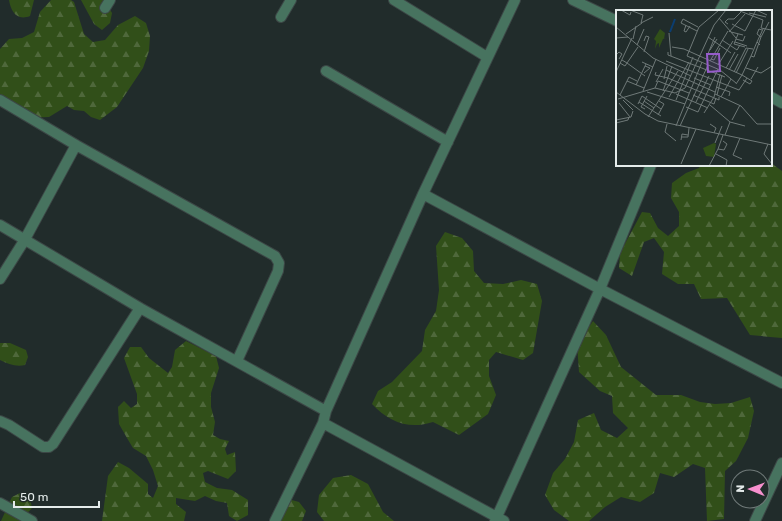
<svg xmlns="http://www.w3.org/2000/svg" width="782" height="521" viewBox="0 0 782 521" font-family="Rubik,sans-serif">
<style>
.forest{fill:url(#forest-firs)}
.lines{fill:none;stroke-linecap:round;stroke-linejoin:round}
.minor-casing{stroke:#3c4746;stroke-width:12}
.minor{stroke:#47735f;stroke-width:10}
.inset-river{fill:none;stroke:#0b3e72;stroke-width:2}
.inset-road{fill:none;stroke:#6f7978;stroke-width:1}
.view{fill:#965cca;fill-opacity:0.15;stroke:#965cca;stroke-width:2}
.inset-edge{fill:none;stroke:#e5eceb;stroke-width:2}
</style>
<defs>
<pattern id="forest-firs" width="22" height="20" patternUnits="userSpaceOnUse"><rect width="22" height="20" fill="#314f19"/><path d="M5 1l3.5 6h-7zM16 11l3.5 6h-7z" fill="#4f683b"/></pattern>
</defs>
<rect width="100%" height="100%" fill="#212c2b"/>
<path class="forest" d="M9 0H34L30 16C17 21 11 12 9 0Z
M51 0H71L74 2 84 34 93 42 105 40 118 25 135 16 146 23 150 36 149 51 143 68 117 107 100 120 91 117 84 111 74 110 67 106 49 117 27 118 0 103V49L9 39 22 38 34 32 40 12Z
M81 0H104L112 13 110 23 102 30 94 24Z
M771 163 782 171V338L750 335 727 298 701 299 694 284H678L662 274 664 252 654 238 644 242 632 276 619 268 620 253 642 212 650 213 658 228 668 236 679 226V212L671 198 672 183 686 173 699 168 700 165H771Z
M445 232 462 238 473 251 474 271 484 283 503 284 521 280 537 284 542 301 533 353 523 360 496 352 489 360V376L496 395 488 414 459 435 433 422C409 430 389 422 372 404L378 391 392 382 422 351 425 330 436 311 439 290 436 246Z
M593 321 606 335 621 367 656 395H681L700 402 715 404 731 403 750 397 754 411 748 438 736 461 725 471 724 519 707 521 705 468 693 464 674 477 660 473 654 493 640 502 621 497 605 507 589 521H569L554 510 545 495 553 473 565 459 574 442 578 420 594 413 601 430 617 438 628 428 613 413 612 396 600 391 579 372 577 344Z
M186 341 216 356 219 368 211 393V407L215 422 213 435 220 439 229 441 225 449 227 455 235 452 236 471 228 479 208 471 203 473 205 482 217 488 232 490 248 500V515L237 521 229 516 227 503 216 501 205 496 195 501 176 498V504L186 512 184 521H102L108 476 118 462 129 468 148 484V494L153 498 158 486 153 470 146 456 133 448 127 438 119 424 118 407 124 401 131 408 137 404V394L124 358 130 347H141L149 358 168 373 172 367 175 350Z
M0 343H10L26 350 28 357 25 365C16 367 8 364 0 360Z
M351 475 368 484 383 512 394 521H324L317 512 319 495 333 478Z
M22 492 30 498 32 508 20 521H1L12 497Z
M288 499 299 502 306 511 302 521H276Z"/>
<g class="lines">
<g class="minor-casing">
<path id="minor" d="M394 0 487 57
M573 0 617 21
M105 8 110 0
M720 11 726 0
M281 17 291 0
M326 71 448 142
M771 97 782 103
M0 100 76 145 275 256 279 263 278 271 237 361
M423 194 600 289 782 383
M0 225 140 308 326 411
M0 279 24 241 76 145
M0 421 9 425 43 447H49L53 444 140 308
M323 423 504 521
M0 503 32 521
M275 521 323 423 326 411 423 194 515 0
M495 521 600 289 651 165
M755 521 782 463"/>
</g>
<use href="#minor" class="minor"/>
</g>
<g transform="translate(616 10)">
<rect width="156" height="156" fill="#212c2b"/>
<path d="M44 19 49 23 48 29 51 28 47 29 43 38V33L41 34 39 39 40 31 38 29Z" fill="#314f19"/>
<path d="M98 133 100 134 98 147 90 146 87 138Z" fill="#314f19"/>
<path class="inset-river" d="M54 22 59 9"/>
<path class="inset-road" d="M5 0 14 5 15 2M14 0 27 5 25 13M103 0 83 17 71 46 104 60 120 73M140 0 151 5M124 1 147 10 145 18 155 20M133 3 150 7M103 8 120 28M25 13 37 7M112 14 109 12 112 9H118L125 2M116 14 129 21 140 0M70 15 68 21 70 22 74 16M0 17 37 48 75 66M146 20 143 19 141 24 145 27 153 12M81 21 65 13 67 9 82 17M113 22 129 4M115 22 127 25M53 23 55 46M10 24 26 13M122 24 118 34 129 37M92 27 115 43M0 28 12 27M17 29 20 16M120 29 127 31 129 26M106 30 121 40 124 35M28 31 30 26 33 27 28 42M119 32 131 36M21 35 28 19M144 35 141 32 147 19M56 37 68 39 126 65 135 46 138 47 145 27M94 40 101 29M52 42V45L109 67M0 45 3 42 6 44 3 49M91 46 99 27M135 46 141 32M95 49 98 50 104 38M6 50 11 53 22 37M50 51 123 80 131 68M94 51 112 21M26 52 37 57M4 53 9 56 11 53 29 66M102 55 117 31M110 58 119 42M130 58 145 63 156 56M50 60 99 82M113 60 122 44M0 62 16 28M40 62 39 65 52 68 103 90V87M118 62 130 38 137 39M28 63 34 58 29 56M120 63 132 39M78 68 95 75M48 69 51 56M135 69 142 57M11 71 13 67 21 71M40 72 47 59M120 74 126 65 136 71 134 74 127 70M20 75 30 54M100 77 114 82 113 86M39 78 42 71 73 83M27 81 40 49M47 81 56 56M0 82 29 104 42 111 156 135M31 82 69 94M60 84 92 98M99 84 125 96 141 114H156M4 85 11 71 28 78M77 85 98 94 100 88M101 85 106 65M53 87 73 52M105 87 115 69M2 89 39 78 59 83 69 78 98 15 110 0M7 90 17 100M60 90 77 47M28 91 38 98M23 92 45 106M80 92 93 66M3 93 14 107M22 94 26 86 45 99M94 95 114 112 109 125M70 97 82 102 102 59M29 99 25 97 31 86M88 103 98 87 104 64M42 105 48 94 43 91M32 107 62 61M0 110 15 107 17 101M116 110 124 95M114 112 129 116M0 113 12 110 13 107M51 114 49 122 60 131M94 114 100 118 98 123M60 116 86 52M64 116 92 55M66 127H72L73 118M124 128 117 145 126 149M65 130 66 124 72 125M99 133 106 116M152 134 148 144 156 154M102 139 108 140 111 134 107 131M100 144 111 150 110 156M65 154 80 119M93 156 102 139 107 125"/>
<path class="view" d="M91 44H103L104 61 92 62Z"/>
<rect width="156" height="156" class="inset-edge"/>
</g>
<g transform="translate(750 489) rotate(271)"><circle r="19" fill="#212c2b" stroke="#6f7978"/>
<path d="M0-3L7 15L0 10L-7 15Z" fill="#f790ce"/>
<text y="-6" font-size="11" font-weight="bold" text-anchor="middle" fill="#e5eceb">N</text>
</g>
<path d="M14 501v6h85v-6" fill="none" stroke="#e5eceb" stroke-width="2"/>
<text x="20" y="501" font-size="12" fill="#e5eceb" stroke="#212c2b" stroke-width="3" paint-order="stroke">50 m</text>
</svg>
